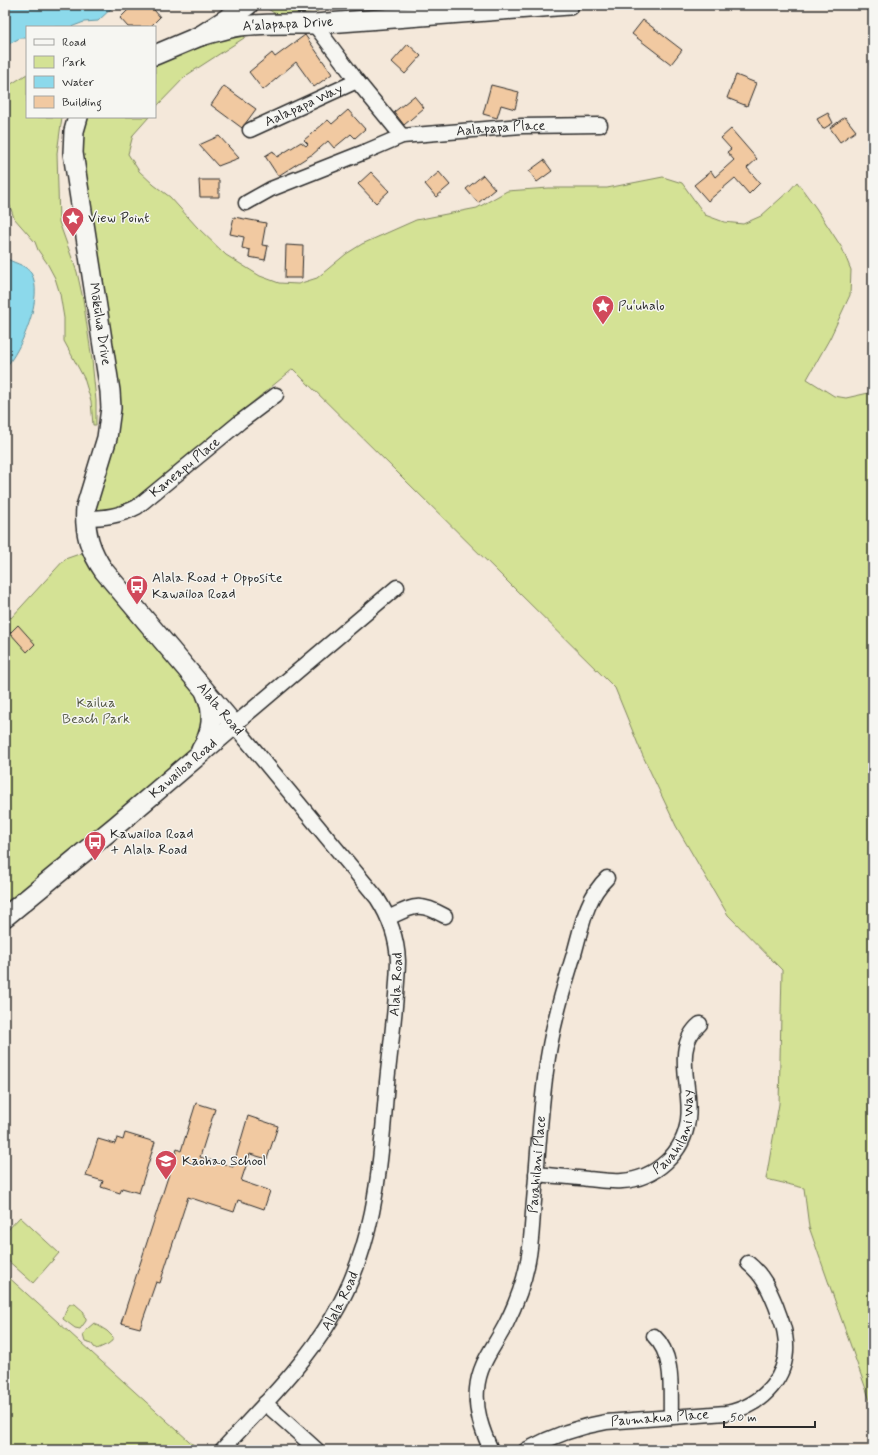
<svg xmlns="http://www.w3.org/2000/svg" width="878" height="1455" viewBox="0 0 878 1455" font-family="Mynerve,sans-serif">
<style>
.green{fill:#d4e295;stroke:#808660}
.water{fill:#8cd9eb;stroke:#65939e}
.building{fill:#f1c9a1;stroke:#2b2b2b}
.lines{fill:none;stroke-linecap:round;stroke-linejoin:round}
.street-casing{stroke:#2b2b2b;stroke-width:17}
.secondary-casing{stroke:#2b2b2b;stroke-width:22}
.street{stroke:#f6f6f2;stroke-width:14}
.secondary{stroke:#f6f6f2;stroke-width:19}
.labels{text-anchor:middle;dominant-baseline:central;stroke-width:3;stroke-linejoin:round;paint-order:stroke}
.street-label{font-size:14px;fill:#2b2b2b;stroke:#f6f6f2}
.poi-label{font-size:14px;fill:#2b2b2b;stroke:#f6f6f2;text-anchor:start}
.park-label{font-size:14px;fill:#555946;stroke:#f6f6f2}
</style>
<rect width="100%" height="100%" fill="#f4e8da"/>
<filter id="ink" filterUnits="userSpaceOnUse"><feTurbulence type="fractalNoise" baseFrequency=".025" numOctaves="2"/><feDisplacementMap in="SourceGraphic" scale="8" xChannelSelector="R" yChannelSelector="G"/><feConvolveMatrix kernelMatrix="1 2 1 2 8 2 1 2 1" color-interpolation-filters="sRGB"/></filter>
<g filter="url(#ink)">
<path class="green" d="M269 5H313L318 11 281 14 274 13 268 9Z
M247 30 244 38 187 75 155 108V65L212 41Z
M27 74V117H62L57 153 59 222 77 272 83 299 92 360 96 401V425H93L91 401 84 378 64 341V318L60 294 55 278 47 263 38 250 35 242 14 218 6 194 5 187V156L8 146 5 133V88Z
M88 117H149L133 135 128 154 139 171 154 185 170 197 197 227 226 255 260 276 279 283 298 284 317 278 346 254 362 244 416 220 477 208 507 191 549 188H607L663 177 682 183 705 215 724 222 743 224 761 216 790 190 797 182 816 208 842 248 851 270 850 295 830 338 807 379 834 396 846 398 873 392V1409L809 1227 804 1188 766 1179 779 1104 782 970 728 915 676 826 642 754 615 688 293 369 136 498C122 506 110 510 95 511 98 491 107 474 112 455 120 428 121 400 117 372L82 153 83 132Z
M85 552 200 698 204 722 196 745 5 909V613L11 618 65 559Z
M20 1217 59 1253 33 1283 5 1258V1233Z
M5 1274 199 1450H5Z
M70 1304H75L84 1312V1316L86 1318V1321L80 1329 75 1328 63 1319 67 1308Z
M94 1323 107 1331 113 1337V1340L108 1344 97 1349 94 1347 92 1344 85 1342 83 1335 87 1329Z"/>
<path class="water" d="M5 5H115L98 21 84 22 71 27H27V38H20L5 46Z
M5 257C13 264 24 263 31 273 45 295 21 351 5 368Z"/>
<path class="building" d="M133 5H150L160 17 150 27H128L120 18Z
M643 20 682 50 671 64 632 34Z
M305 35 332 74 314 87 296 62 263 90 249 72 272 53 275 57Z
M408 44 421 56 405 74 392 62Z
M736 75 756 83 747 106 727 98Z
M491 85 519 92 515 109 501 105 497 118 483 114Z
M224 86 256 109 242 128 211 105Z
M414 96 424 108 404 125 394 112Z
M348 110 365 129 355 138 351 134 334 148 328 141 312 155H311L278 176 265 156 273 151 277 157 301 142 306 146 308 144 304 140 328 120 332 124Z
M828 113 833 123 823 129 817 119Z
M845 117 856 131 840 142 830 128Z
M731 129 757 159 747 168 760 183 749 194 735 178 708 201 694 185 711 171 715 177 734 160 727 152 731 149 721 138Z
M219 136 239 158 218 166 199 145Z
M544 160 552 171 537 182 529 171Z
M371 172 389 191 376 203 358 184Z
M439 172 450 185 436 197 425 184Z
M483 175 495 189 478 203 466 189Z
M199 180H219V197H200Z
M234 217 266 223 262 245 268 246 265 260 249 257 250 250 242 248 244 237 230 234Z
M286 245 303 246 302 278H285Z
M18 625 35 644 27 652 10 633Z
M196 1103 215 1109 200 1157 233 1167 248 1116 278 1126 267 1159 250 1154 241 1181 270 1191 264 1209 238 1200 234 1212 188 1197 160 1283 156 1282 140 1328 121 1323 177 1149 181 1151Z
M125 1133 155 1142 139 1193 122 1188 120 1193 101 1187 103 1181 86 1176 98 1139 115 1144 117 1138 123 1140Z"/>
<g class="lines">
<g class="street-casing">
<g id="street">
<path d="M314 24 357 81 402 136"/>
<path id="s1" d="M250 130 357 81"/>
<path id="s2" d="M246 203 271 189 367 151 402 136 522 126 600 125"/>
<path id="s3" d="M85 518C104 518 120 516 137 507L240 422 276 395"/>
<path d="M388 918C414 906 418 901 445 916"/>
<path id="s4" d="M536 1174C554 1176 571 1177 588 1179 599 1180 611 1182 622 1181 638 1180 654 1173 666 1162 678 1151 686 1136 688 1120 693 1088 671 1048 700 1024"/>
<path d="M654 1336C675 1356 670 1391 671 1417"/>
<path d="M265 1403 317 1450"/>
<path id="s5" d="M222 1450C260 1408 303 1367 332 1318 377 1243 380 1165 387 1082 391 1042 397 1001 398 961 397 937 390 918 377 898L234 725 397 587"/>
<path id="s6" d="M491 1450C482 1430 475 1411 477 1389 479 1363 495 1346 506 1324 516 1304 524 1283 528 1261 532 1241 532 1221 534 1201 538 1158 540 1114 546 1071 551 1031 562 993 574 954 582 926 586 898 607 878"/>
<path id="s7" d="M526 1450C552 1436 576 1427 606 1422L726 1413C763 1406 792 1375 785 1335 784 1325 779 1315 776 1306 769 1289 763 1275 748 1263"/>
</g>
</g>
<g class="secondary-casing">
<g id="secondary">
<path d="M200 36C213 33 226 28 240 26 264 23 289 24 314 24L569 5"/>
<path d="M155 55 200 36 248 5"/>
<path d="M201 750C212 733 215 712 206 694"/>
<path id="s8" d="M5 917 117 825 234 725 104 571C90 551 84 532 86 507L107 438 111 408 110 391 73 153 74 131 78 117"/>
</g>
</g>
<use href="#street" class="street"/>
<use href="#secondary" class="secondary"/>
</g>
</g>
<defs>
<g id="sight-pin" transform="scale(1.15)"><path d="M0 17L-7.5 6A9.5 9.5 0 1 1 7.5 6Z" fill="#d1495b" stroke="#f6f6f2"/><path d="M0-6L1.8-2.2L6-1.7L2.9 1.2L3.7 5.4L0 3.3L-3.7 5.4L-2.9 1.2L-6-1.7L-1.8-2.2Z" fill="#fff"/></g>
<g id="bus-pin" transform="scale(1.15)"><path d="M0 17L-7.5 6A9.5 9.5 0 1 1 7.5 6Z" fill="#d1495b" stroke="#f6f6f2"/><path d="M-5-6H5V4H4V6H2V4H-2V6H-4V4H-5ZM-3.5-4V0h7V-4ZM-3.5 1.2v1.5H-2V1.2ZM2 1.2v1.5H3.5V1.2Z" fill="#fff"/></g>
<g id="school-pin" transform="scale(1.15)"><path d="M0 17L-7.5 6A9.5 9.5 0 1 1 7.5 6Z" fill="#d1495b" stroke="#f6f6f2"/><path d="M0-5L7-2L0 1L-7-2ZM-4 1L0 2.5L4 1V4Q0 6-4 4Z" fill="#fff"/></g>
</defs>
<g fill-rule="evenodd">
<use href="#sight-pin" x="73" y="218"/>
<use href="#sight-pin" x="603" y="306"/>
<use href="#bus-pin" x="137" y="586"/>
<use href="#bus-pin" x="95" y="842"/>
<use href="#school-pin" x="166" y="1161"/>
</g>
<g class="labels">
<g class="street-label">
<text transform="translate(288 24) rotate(-3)">Aʻalapapa Drive</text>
<text stroke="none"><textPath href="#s1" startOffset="59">Aalapapa Way</textPath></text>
<text stroke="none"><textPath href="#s2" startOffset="269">Aalapapa Place</textPath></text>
<text transform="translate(100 324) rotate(81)">Mōkūlua Drive</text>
<text stroke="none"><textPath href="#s3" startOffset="116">Kaneapu Place</textPath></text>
<text transform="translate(220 709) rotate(50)">Alala Road</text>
<text stroke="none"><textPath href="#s8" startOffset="232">Kawailoa Road</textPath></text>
<text stroke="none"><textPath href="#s5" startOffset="515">Alala Road</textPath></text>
<text stroke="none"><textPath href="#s4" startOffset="167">Pauahilani Way</textPath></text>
<text stroke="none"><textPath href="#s6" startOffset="299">Pauahilani Place</textPath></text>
<text stroke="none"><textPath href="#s5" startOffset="191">Alala Road</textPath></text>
<text stroke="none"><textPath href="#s7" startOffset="139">Paumakua Place</textPath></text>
</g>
<g class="poi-label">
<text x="88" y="218">View Point</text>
<text x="618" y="306">Puʻuhalo</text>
<text x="152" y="578">Alala Road + Opposite<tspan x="152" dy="16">Kawailoa Road</tspan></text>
<text x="110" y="834">Kawailoa Road<tspan x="110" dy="16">+ Alala Road</tspan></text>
<text x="182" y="1161">Kaohao School</text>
</g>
<g class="park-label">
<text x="96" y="703">Kailua<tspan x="96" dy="16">Beach Park</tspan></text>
</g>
</g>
<rect width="878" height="1455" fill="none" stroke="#f6f6f2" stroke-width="20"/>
<rect x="10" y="10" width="858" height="1435" fill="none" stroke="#2b2b2b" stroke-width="1.5" filter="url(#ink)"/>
<rect x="26" y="26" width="130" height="92" fill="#f6f6f2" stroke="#a5a5a2"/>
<rect x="34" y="39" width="20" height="6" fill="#f6f6f2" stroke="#a5a5a2"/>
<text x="62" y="46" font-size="12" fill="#2b2b2b">Road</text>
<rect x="34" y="56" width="20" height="12" fill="#d4e295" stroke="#a5a5a2"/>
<text x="62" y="66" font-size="12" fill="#2b2b2b">Park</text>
<rect x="34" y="76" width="20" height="12" fill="#8cd9eb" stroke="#a5a5a2"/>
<text x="62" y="86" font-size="12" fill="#2b2b2b">Water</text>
<rect x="34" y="96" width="20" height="12" fill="#f1c9a1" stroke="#a5a5a2"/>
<text x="62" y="106" font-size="12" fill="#2b2b2b">Building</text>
<path d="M724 1421v6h91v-6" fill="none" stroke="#2b2b2b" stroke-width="2"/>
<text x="730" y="1421" font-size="12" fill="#2b2b2b" stroke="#f6f6f2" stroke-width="3" paint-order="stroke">50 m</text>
</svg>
